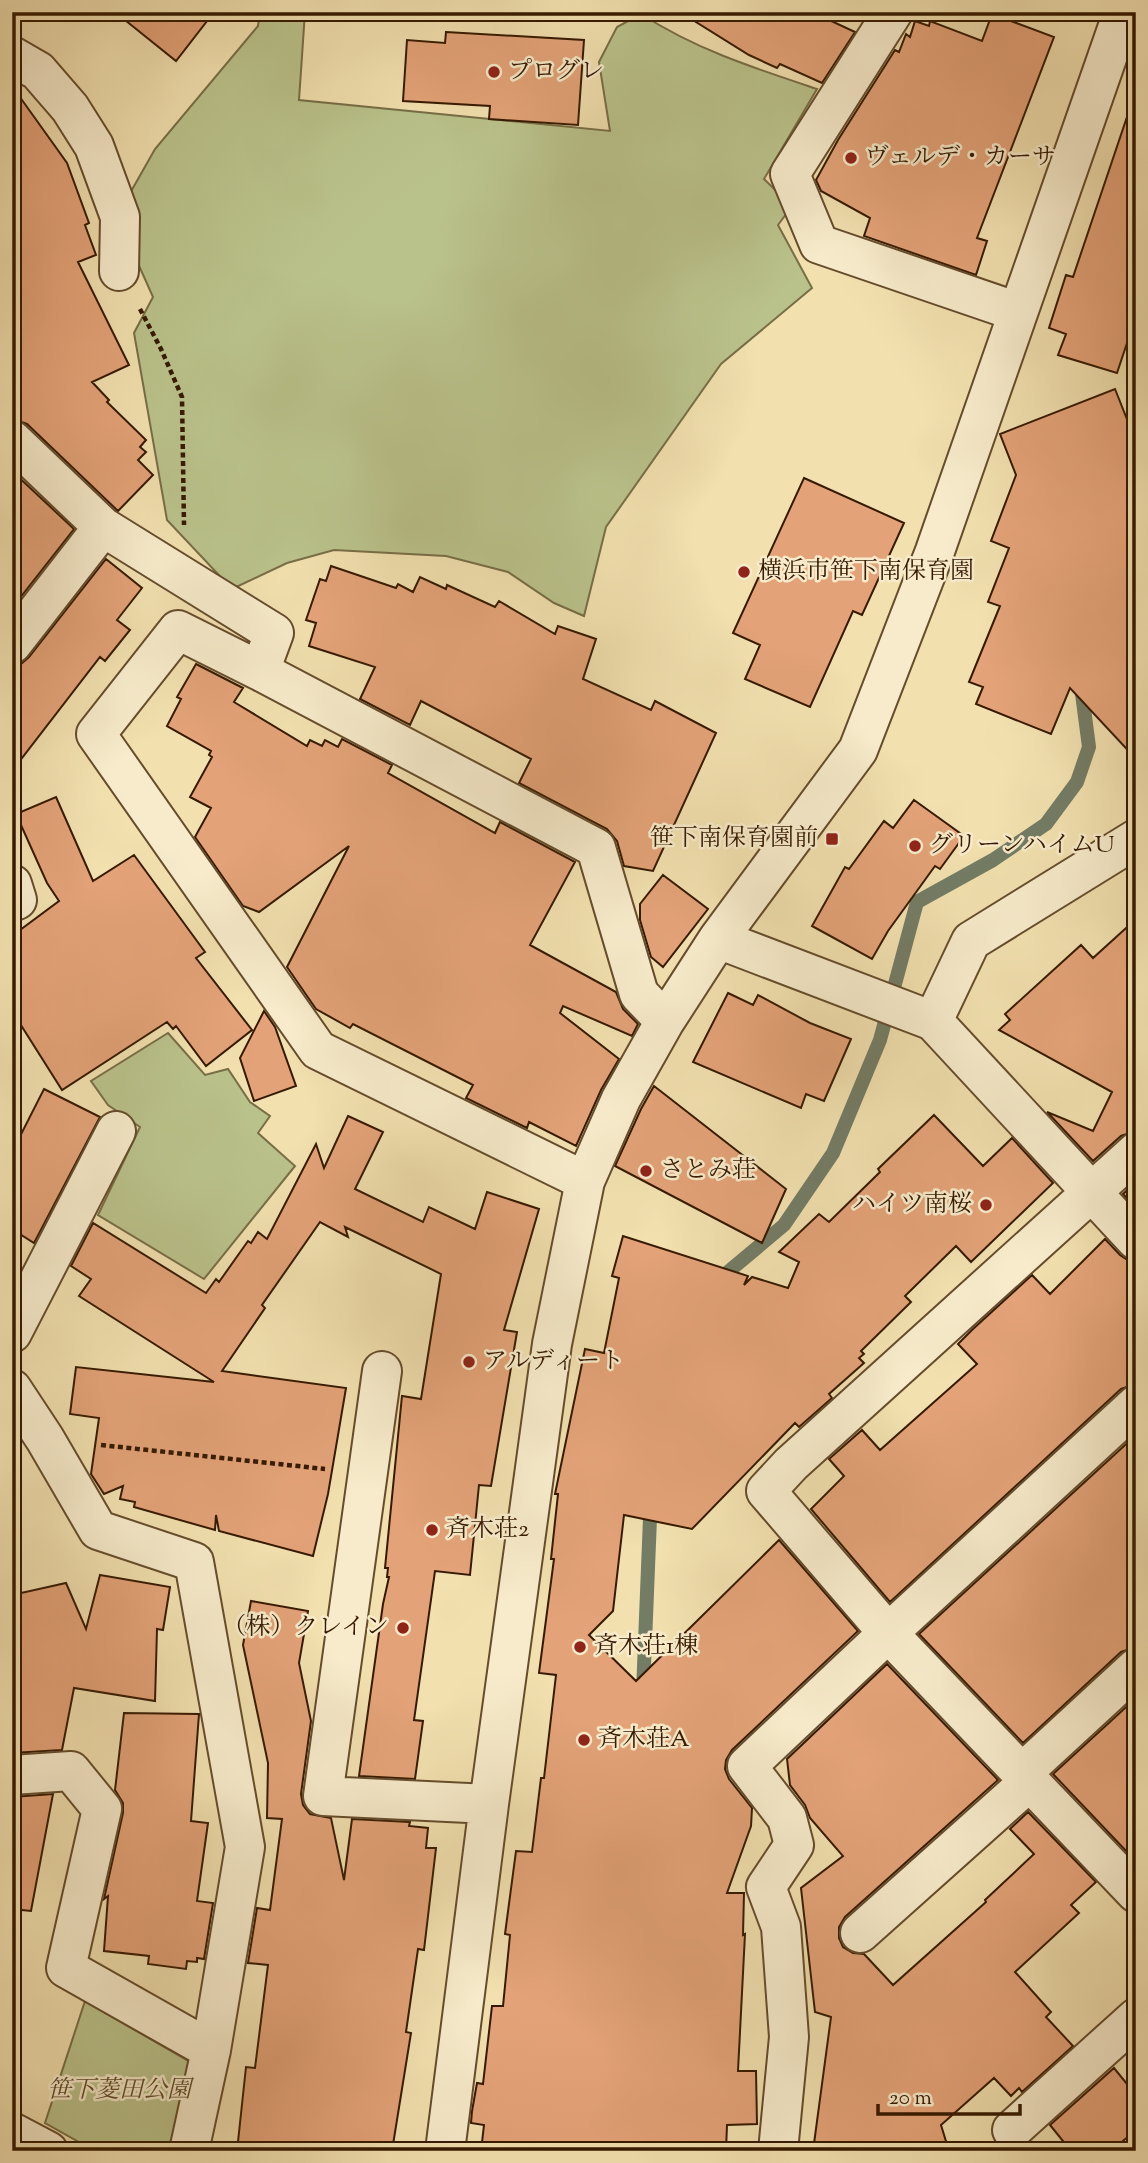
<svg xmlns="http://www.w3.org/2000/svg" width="1148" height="2163" viewBox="0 0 1148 2163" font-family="'Sorts Mill Goudy','Noto Serif JP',serif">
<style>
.green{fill:#bac28b;stroke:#786e46;stroke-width:2}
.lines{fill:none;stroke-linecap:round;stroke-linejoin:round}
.stream{stroke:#737c65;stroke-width:14}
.building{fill:#e3a277;stroke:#361a00;stroke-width:2}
.minor-casing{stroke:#654c2c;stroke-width:42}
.path{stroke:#361a00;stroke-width:4.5;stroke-dasharray:5 3.5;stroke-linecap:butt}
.minor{stroke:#f7ebcb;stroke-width:38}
.poi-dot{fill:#8f2418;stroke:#f7ebcb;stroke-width:2.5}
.labels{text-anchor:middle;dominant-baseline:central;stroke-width:5;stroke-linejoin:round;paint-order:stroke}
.poi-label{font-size:24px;fill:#361a00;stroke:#f7ebcb;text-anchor:start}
.park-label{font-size:24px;font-style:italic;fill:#5e4c2a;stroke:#f7ebcb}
</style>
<rect width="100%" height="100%" fill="#f2e0af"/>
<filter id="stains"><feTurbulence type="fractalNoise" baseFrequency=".00286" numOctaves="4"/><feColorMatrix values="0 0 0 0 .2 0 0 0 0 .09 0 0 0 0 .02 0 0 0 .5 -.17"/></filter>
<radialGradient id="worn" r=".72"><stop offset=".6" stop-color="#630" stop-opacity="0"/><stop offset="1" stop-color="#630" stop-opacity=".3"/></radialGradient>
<path class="green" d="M260 12H305L299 100 610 131 599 62 617 27 641 14C697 50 754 68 817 89L764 179 792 206 778 225 812 288 721 364 606 527 584 616 554 603 508 572 446 556 334 550 287 563 232 589 167 520 134 333 153 297 136 259 129 195 155 149 258 26Z
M168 1033 205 1075 228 1069 250 1102 270 1116 258 1133 295 1166 204 1279 98 1215 140 1127 108 1105 91 1081Z
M85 2001 190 2062 171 2151H95L45 2123Z"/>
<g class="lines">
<path class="stream" d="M716 1282 784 1225 833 1153 880 1040 917 902 993 860 1046 824 1077 782 1089 747 1081 686
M643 1692 650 1518 653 1503"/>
</g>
<path class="building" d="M115 12H214L176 61Z
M680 12H812L855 32 822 83 780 64 777 68 749 55Z
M992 14 1054 37 977 238 987 241 976 275 864 236 870 218 821 191 816 180 838 140 895 50 899 52 906 34 910 37 915 21 929 26 930 21 982 41Z
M446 32 584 40 578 125 489 119 490 106 403 101 407 40 445 43Z
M12 86 67 163 89 223 85 225 96 255 78 262 129 365 92 382 109 400 107 402 146 440 140 447 146 452 138 460 153 475 118 511 27 424 12 419Z
M1129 111 1136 113V316L1117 373 1058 355 1066 334 1049 328 1066 275 1073 277Z
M1115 389 1136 442V759L1070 688 1051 734 976 704 983 687 969 682 1000 606 988 602 1009 548 991 541 1016 475 1000 434Z
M12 471 74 529 12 608Z
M804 478 904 523 862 615 853 611 810 707 745 679 760 645 733 633Z
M106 559 142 588 117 620 130 630 105 661 100 657 12 771V665L21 664 29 657Z
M331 566 396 588 398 584 413 592 420 577 446 589 447 585 495 607 499 601 555 634 558 626 596 639 583 679 651 710 655 701 716 733 653 871 624 866 617 841 607 829 519 783 531 759 421 701 410 725 360 699 375 667 309 646 316 623 306 620 320 579 326 581Z
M196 664 243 688 234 702 307 746 310 740 322 746 325 740 338 747 342 739 392 765 388 773 495 833 500 822 575 862 530 945 616 992 623 1009 638 1024 632 1036 563 1006 560 1013 619 1059 601 1090 576 1146 529 1122 527 1128 466 1098 473 1085 353 1024 350 1028 316 1009 287 967 349 846 259 912 243 906 195 837 211 808 190 797 212 757 209 755 211 751 167 726 181 699 177 697Z
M56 797 93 881 134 855 205 952 196 958 252 1030 206 1066 176 1026 173 1029 167 1022 62 1090 12 1011V936L59 901 47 883 16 814Z
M914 800 964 836 940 869 935 866 888 931 872 959 812 926 845 867 849 869 884 821 893 828Z
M663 875 708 909 663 967 651 957 640 920V904Z
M1136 919V1131L1121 1136 1093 1161 1047 1112 1093 1131 1112 1092 999 1030 1010 1020 1005 1014 1081 945 1093 958Z
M728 993 753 1005 758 995 810 1023 851 1039 824 1101 806 1094 801 1108 693 1062Z
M264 1011 275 1027 296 1086 254 1101 240 1058Z
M654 1086 786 1189 762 1243 615 1166 641 1109Z
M44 1089 100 1117 34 1243 12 1229V1152Z
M934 1115 983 1166 1012 1138 1053 1183 971 1262 956 1246 905 1296 911 1302 861 1351 864 1354 859 1358 864 1363 829 1394 832 1398 799 1427 795 1423 692 1529 624 1515 613 1611 589 1635 636 1681 779 1540 858 1631 732 1750 726 1760 725 1769 729 1779 752 1808 751 1826 727 1893H744L743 1935 745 1934 738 2071H756L757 2124 727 2125 726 2151H481L484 2125 471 2123 472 2111 477 2083 483 2084 492 2006H503L510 1935 505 1934 516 1851 532 1852 541 1778H544L556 1675 539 1673 554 1559H551L558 1494H555L585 1349 604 1353 619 1278 612 1276 623 1236 748 1276 744 1285 752 1277 788 1288 799 1262 779 1252 819 1214 829 1222 880 1172 878 1169Z
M348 1116 383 1132 355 1189 423 1222 429 1207 475 1229 487 1192 539 1209 504 1330 517 1332 491 1486 479 1485 470 1575 435 1571 414 1720 423 1721 415 1779 359 1776 383 1604 389 1577H387L388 1568H385L402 1396 421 1399 441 1274 345 1227 348 1237 320 1222 262 1305 265 1308 222 1371 346 1388 328 1494 313 1556 219 1531 216 1515 215 1530 134 1507 135 1502 120 1499 123 1486 104 1494 91 1474 99 1418 70 1414 76 1367 214 1382 79 1296 91 1279 71 1266 93 1223 206 1293 216 1279 219 1282 248 1241 251 1243 258 1232 267 1239 316 1144 324 1168Z
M1136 1182V1208L1123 1194Z
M1105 1239 1120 1255 1129 1261H1136V1384L1121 1389 890 1602 811 1509 844 1476 829 1459 862 1430 880 1450 977 1364 958 1344 973 1329 1032 1275 1050 1294Z
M1136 1435V1647L1121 1652 1023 1743 919 1634Z
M100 1575 170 1587 163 1630 157 1629 155 1701 74 1688 62 1750 12 1753V1595L66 1583 86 1629Z
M251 1601 308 1611 299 1663 311 1721 301 1794 303 1805 310 1814 331 1818 344 1880 352 1819 410 1822 409 1826 428 1828 426 1848H436L424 1950 418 1949 406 2032 411 2033 392 2151H237L246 2067 255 2068 268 1965 248 1963 257 1908 270 1910 282 1819 267 1818 268 1763 243 1645Z
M887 1664 998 1780 845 1917 839 1927V1938L843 1947 853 1953 864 1954 893 1985 986 1902 985 1900 1034 1854 1010 1829 1028 1812 1096 1882 1071 1905 1079 1913 1015 1972 1051 2012 1046 2017 1073 2046 1022 2092 1019 2088 1011 2096 994 2078 941 2125 949 2151H813L831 2017 815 2012 801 1888 843 1856 810 1818 805 1805 790 1785 787 1759Z
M1136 1698V1845L1128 1853 1053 1774Z
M124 1713 199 1714 191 1821 208 1823 197 1901 213 1903 204 1959 197 1958V1962L187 1961 186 1969 148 1964 149 1956 104 1951 108 1896 104 1899 123 1813V1803L115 1790Z
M53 1794 31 1911 12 1909V1797Z
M1114 2068 1136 2095V2130L1111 2151H1071L1050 2125Z"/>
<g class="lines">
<g class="minor-casing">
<path id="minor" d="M893 12 790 174 819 244 1018 312
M12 56 38 71 70 108 94 146 120 217 119 271
M12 440 103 527 274 633 260 671 596 848 639 994 665 1021
M12 644 103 527
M260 671 178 630 96 734 318 1050 585 1181
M12 884 17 900
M718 939 933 1021 1136 1240
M933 1021 971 941 1136 839
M1136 1152 791 1464 766 1491 888 1633 1136 1893
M12 1333 116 1131
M382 1371 323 1796 489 1804
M12 1389 45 1439 98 1530 194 1562 245 1847 211 2050 189 2151
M1022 1773 1136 1668
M12 1775 71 1771 102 1809 66 1968 211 2050
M860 1933 1030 1781
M1012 2130 1136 2018
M12 2132 48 2151
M445 2151 489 1804 552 1344 585 1181 621 1099 665 1021 718 939 858 750 935 551 1123 12
M778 2151 789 2037 781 1927 766 1887 794 1845 787 1818 747 1766 888 1633 1136 1405"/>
</g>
<path class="path" d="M140 309 161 349 182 397 184 525
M101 1445 325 1469"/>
<use href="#minor" class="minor"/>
</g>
<g class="poi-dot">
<circle cx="494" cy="72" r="7"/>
<circle cx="851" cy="158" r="7"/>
<circle cx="744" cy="572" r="7"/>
<rect x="825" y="832" width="14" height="14" rx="3.5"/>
<circle cx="915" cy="846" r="7"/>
<circle cx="646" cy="1171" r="7"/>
<circle cx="986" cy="1205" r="7"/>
<circle cx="469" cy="1362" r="7"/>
<circle cx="432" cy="1530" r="7"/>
<circle cx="403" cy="1628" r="7"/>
<circle cx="580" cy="1647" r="7"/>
<circle cx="584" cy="1740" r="7"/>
</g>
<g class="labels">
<g class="poi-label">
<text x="508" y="72">プログレ</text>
<text x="865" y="158">ヴェルデ・カーサ</text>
<text x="758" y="572">横浜市笹下南保育園</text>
<text x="818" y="839" text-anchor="end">笹下南保育園前</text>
<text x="929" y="846">グリーンハイムU</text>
<text x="660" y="1171">さとみ荘</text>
<text x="972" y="1205" text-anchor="end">ハイツ南桜</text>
<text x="483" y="1362">アルディート</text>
<text x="446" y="1530">斉木荘2</text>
<text x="389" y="1628" text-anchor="end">（株）クレイン</text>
<text x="594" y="1647">斉木荘1棟</text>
<text x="598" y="1740">斉木荘A</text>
</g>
<g class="park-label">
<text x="119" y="2091">笹下菱田公園</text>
</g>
</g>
<rect width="1148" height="2163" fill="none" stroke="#f2e0af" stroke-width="42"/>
<rect x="14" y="14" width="1120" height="2135" fill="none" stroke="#361a00" stroke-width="3.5"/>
<rect x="21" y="21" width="1106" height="2121" fill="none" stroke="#361a00" stroke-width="2"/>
<path d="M878 2104v10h142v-10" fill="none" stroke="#361a00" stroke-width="3.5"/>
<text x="889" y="2104" font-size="21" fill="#361a00" stroke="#f7ebcb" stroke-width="5" paint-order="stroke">20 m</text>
<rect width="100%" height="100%" filter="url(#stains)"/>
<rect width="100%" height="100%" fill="url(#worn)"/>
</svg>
